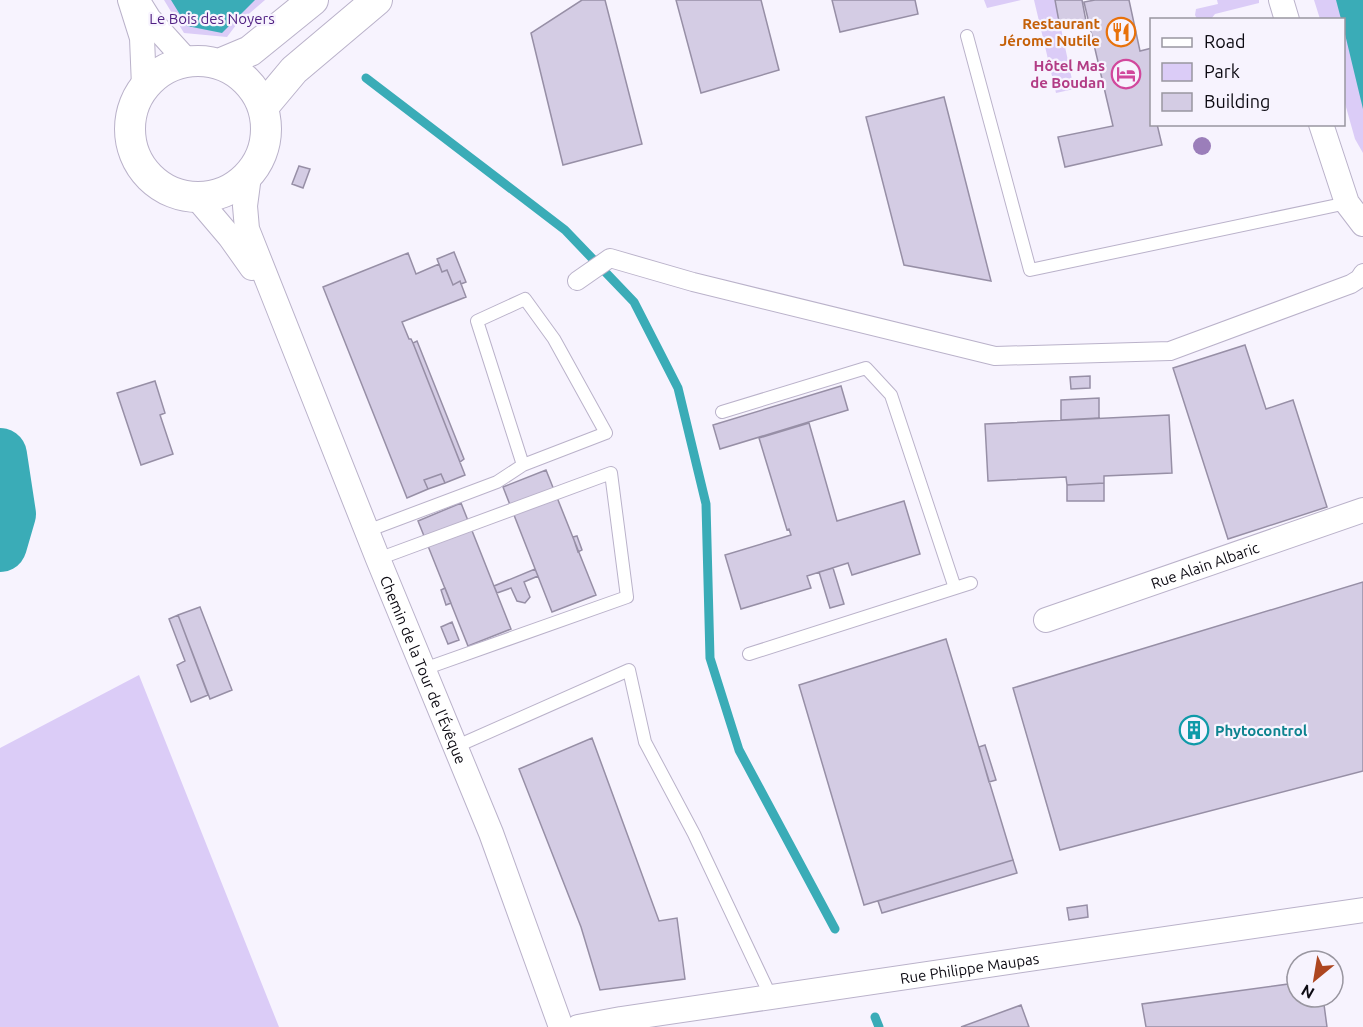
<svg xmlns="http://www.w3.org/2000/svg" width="1363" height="1027" viewBox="0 0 1363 1027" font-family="Ubuntu,sans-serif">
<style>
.green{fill:#dbccf7}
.water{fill:#3aacb7}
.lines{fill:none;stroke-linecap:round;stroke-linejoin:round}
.stream{stroke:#3aacb7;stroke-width:9}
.river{stroke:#3aacb7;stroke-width:54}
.building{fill:#d4cce4;stroke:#978fa6;stroke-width:1.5}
.service-casing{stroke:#bab2ca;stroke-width:14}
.pedestrian-casing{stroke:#bab2ca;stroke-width:20}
.minor-casing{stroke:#bab2ca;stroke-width:26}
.tertiary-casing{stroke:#bab2ca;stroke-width:32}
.service{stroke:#fff;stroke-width:12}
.pedestrian{stroke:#fff;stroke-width:18}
.minor{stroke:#fff;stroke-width:24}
.tertiary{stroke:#fff;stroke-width:30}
.tree{fill:#9b7eba}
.labels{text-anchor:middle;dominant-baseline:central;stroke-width:4.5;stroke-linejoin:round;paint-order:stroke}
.park-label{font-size:15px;fill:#4f1f82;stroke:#f7f3fe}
.food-label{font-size:15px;font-weight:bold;fill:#c56008;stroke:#f7f3fe;text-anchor:end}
.hotel-label{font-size:15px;font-weight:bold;fill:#b23c85;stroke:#f7f3fe;text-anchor:end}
.street-label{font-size:15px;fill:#0c0a12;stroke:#f7f3fe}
.culture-label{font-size:15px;font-weight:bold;fill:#0d838f;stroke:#f7f3fe;text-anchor:start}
</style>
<rect width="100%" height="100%" fill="#f7f3fe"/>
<path class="green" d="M164 0H265L236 25 227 37 184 33Z
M984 0H1021L987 8Z
M1034 0H1055L1074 89 1056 93Z
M1217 0H1259V3L1215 14 1211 19H1197L1195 15 1196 9 1218 4Z
M1314 0H1363V153L1355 139 1344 100V20L1320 19Z
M139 675 279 1027H0V748Z"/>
<path class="water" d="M171 0H255L222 33 187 26Z
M1336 0H1363V109L1344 30V20L1341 19Z"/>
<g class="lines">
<path class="stream" d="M366 78 565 230 634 302 678 388 706 504 710 658 739 750 835 929
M875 1017 879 1027"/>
<path class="river" d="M0 455 9 514 0 545"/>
</g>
<path class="building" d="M582 0H605L642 144 563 165 531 33Z
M676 0H761L779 70 701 93Z
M832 0H915L918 14 840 32Z
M1055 0H1082L1086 21 1060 27Z
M1095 0H1129L1140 51 1152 48V124H1157L1162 145 1065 167 1058 137 1113 126 1084 2Z
M944 97 991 281 904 265 866 117Z
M299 166 310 169 303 188 292 184Z
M454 252 466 282 461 284 460 281 453 285 447 270 442 272 437 259Z
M408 253 416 274 439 264 442 272 447 270 453 285 460 281 466 297 402 322 409 339H411L413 343 465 475 445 483 441 474 424 480 428 489 407 498 323 287Z
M417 341 464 459 460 462 413 343Z
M1245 345 1266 409 1293 400 1327 507 1228 539 1173 368Z
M1090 376V388L1071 389 1070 377Z
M155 381 165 413 160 415 173 454 141 465 117 393Z
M841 386 848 410 720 449 713 425Z
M1099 398V418L1061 420V400Z
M1169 415 1172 473 1104 476V483L1067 485 1066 477 988 481 985 424Z
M809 423 837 521 904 501 920 554 852 575 848 563 807 576 811 588 741 609 725 555 791 535 789 529 787 530 759 438Z
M546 470 596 595 552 612 503 487Z
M441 474 445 483 428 489 424 480Z
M1104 483V501H1067V485Z
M461 503 511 629 468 646 418 521Z
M577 536 582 550 578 552 573 537Z
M833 568 844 604 830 608 819 572Z
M535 569 538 576 524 582 530 597 525 603 517 601 511 588 497 593 494 586Z
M1363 582V771L1060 850 1013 688Z
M445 588 451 603 446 605 441 590Z
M200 607 232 690 210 699 178 615Z
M178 615 208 695 191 702 177 665 185 661 169 619Z
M452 622 459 640 448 644 441 627Z
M946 639 1013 860 864 905 799 685Z
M592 738 659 921 677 918 685 979 600 990 581 927 519 769Z
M985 745 996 780 989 782 979 747Z
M1013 860 1017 873 882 913 878 901Z
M1087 905 1088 917 1069 920 1067 908Z
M1297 976V997H1323L1327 1027H1146L1142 1004 1288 984 1287 977Z
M1021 1005 1029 1027H961Z"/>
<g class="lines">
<g class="service-casing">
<path id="service" d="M967 36 1030 270 1347 203
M525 299 554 339 606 433 523 465 477 321Z
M722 412 866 368 891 395 955 588
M367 531 497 482 523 465
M378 559 611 473 627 597 424 669
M749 654 971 583
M455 747 629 670 645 742 694 834 771 997"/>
</g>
<g class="pedestrian-casing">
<path id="pedestrian" d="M577 281 610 258 693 282 995 356 1170 351 1351 284 1359 279 1363 273"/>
</g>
<g class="minor-casing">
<g id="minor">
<path d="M130 0 142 38 144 86"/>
<path d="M1281 0 1287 20"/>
<path d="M139 3 149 19 187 61"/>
<path d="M1321 124 1347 203 1363 224"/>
<path id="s1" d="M249 176 245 206 247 229 378 559 491 833 561 1027"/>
<path d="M196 197 230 237 252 268"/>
<path id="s2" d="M1046 620 1363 510"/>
<path id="s3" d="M578 1027 621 1019 1363 910"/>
</g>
</g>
<g class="tertiary-casing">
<path id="tertiary" d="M130 129a68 68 0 1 1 136 0a68 68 0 1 1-136 0Z
M219 64 250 51 313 0
M263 107 294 70 377 0"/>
</g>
<use href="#service" class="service"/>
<use href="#pedestrian" class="pedestrian"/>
<use href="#minor" class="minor"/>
<use href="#tertiary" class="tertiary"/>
</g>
<circle class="tree" cx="1202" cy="146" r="9"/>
<defs>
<g id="restaurant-ring" transform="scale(1.5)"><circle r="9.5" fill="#f7f3fe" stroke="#e8710a" stroke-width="1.5"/><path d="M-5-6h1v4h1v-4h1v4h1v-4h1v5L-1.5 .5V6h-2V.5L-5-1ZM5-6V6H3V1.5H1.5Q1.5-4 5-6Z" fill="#e8710a"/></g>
<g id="hotel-ring" transform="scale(1.5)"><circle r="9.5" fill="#f7f3fe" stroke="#d1479c" stroke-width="1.5"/><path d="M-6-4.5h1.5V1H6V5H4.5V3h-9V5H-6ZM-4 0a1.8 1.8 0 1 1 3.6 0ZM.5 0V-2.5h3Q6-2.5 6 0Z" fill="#d1479c"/></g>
<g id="building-ring" transform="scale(1.5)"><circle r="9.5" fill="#f7f3fe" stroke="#0f9aa8" stroke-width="1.5"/><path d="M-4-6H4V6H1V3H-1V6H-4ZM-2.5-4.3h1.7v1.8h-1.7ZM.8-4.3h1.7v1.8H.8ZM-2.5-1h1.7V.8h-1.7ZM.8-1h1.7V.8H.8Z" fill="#0f9aa8"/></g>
</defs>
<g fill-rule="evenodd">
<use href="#restaurant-ring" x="1121" y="32"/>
<use href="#hotel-ring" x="1126" y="74"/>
<use href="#building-ring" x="1194" y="730"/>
</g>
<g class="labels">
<g class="park-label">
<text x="212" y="18">Le Bois des Noyers</text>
</g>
<g class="food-label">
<text x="1100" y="23">Restaurant<tspan x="1100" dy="17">Jérome Nutile</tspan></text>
</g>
<g class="hotel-label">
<text x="1105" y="65">Hôtel Mas<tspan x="1105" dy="17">de Boudan</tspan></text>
</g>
<g class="street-label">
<text stroke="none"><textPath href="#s2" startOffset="168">Rue Alain Albaric</textPath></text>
<text stroke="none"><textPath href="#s1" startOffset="528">Chemin de la Tour de l'Évêque</textPath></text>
<text stroke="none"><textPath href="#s3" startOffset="396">Rue Philippe Maupas</textPath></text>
</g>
<g class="culture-label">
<text x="1215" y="730">Phytocontrol</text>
</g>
</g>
<rect x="1150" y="18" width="195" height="108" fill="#f7f3fe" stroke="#9996a0" stroke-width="1.5"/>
<rect x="1162" y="38" width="30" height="9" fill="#ffffff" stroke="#9996a0" stroke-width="1.5"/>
<text x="1204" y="48" font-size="18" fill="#0c0a12">Road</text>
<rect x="1162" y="63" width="30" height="18" fill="#dbccf7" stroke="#9996a0" stroke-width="1.5"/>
<text x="1204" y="78" font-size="18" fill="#0c0a12">Park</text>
<rect x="1162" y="93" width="30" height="18" fill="#d4cce4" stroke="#9996a0" stroke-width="1.5"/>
<text x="1204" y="108" font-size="18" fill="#0c0a12">Building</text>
<g transform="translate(1315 979) rotate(210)"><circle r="28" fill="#f7f3fe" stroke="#9996a0" stroke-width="1.5"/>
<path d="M0-4.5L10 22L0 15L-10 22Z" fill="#ad4620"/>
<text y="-9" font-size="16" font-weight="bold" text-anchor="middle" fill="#0c0a12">N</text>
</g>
</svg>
